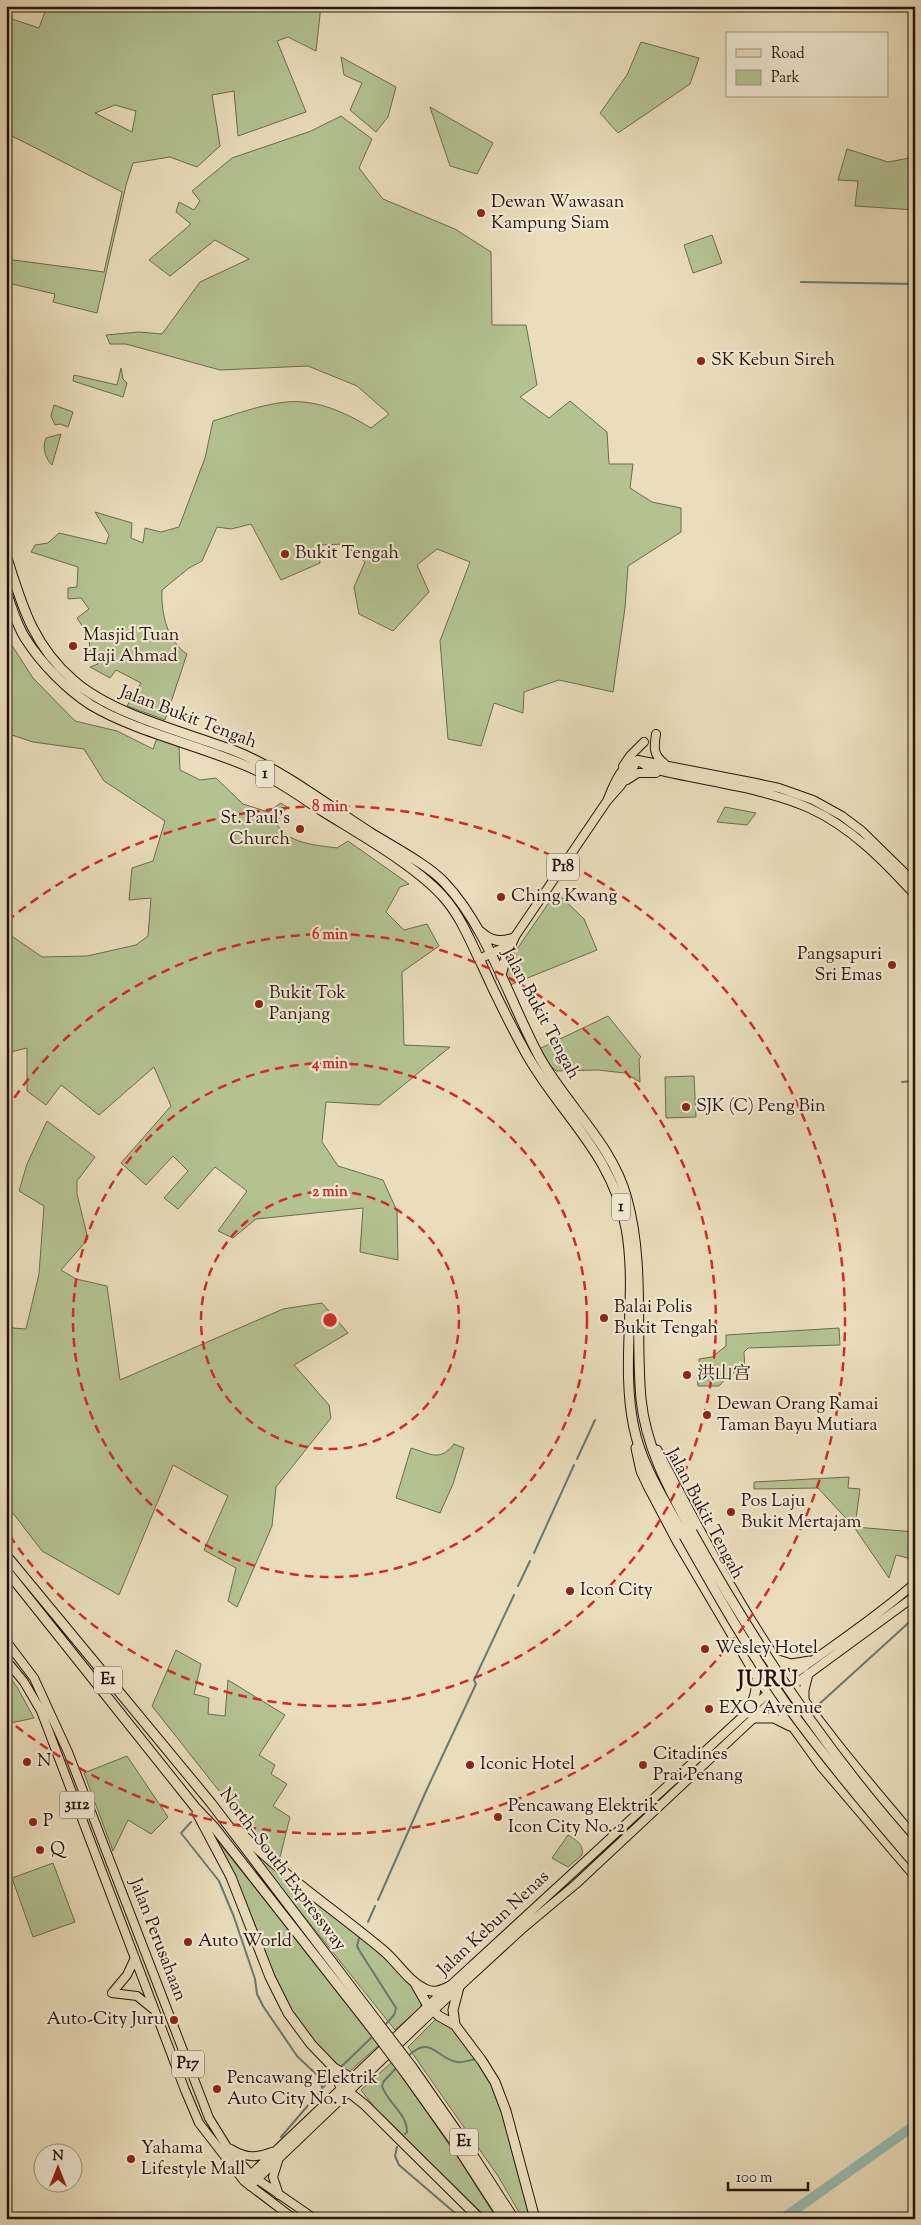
<svg xmlns="http://www.w3.org/2000/svg" width="921" height="2225" viewBox="0 0 921 2225" font-family="'Sorts Mill Goudy','Noto Serif SC',serif">
<style>
.green{fill:#b4c292;stroke:#6c6b4e;fill-rule:evenodd}
.lines{fill:none;stroke-linecap:round;stroke-linejoin:round}
.stream{stroke:#69796f;stroke-width:2}
.river{stroke:#97bcb1;stroke-width:10}
.major-casing{stroke:#24140b;stroke-width:10}
.highway-casing{stroke:#24140b;stroke-width:11}
.major{stroke:#e9ddbb;stroke-width:8}
.highway{stroke:#e9ddbb;stroke-width:9}
.highway-bridge-casing{stroke:#24140b;stroke-width:11;stroke-linecap:butt}
.highway-bridge{stroke:#e9ddbb;stroke-width:9}
.ring{fill:none;stroke:#d62828;stroke-width:2.5;stroke-dasharray:9 6}
.poi-dot{fill:#8f2418;stroke:#f1e9d3;stroke-width:2}
.labels{text-anchor:middle;dominant-baseline:central;stroke-width:4.5;stroke-linejoin:round;paint-order:stroke}
.shield{fill:#f1e9d3;stroke:#625447;stroke-width:1}
.shield-label{font-size:16px;font-weight:bold;fill:#24140b}
.poi-label{font-size:18px;fill:#24140b;stroke:#f1e9d3;text-anchor:start}
.street-label{font-size:18px;fill:#24140b;stroke:#f1e9d3}
.district-label{font-size:22px;font-weight:bold;letter-spacing:1px;fill:#24140b;stroke:#f1e9d3}
.centre{fill:#d62828;stroke:#f1e9d3;stroke-width:2.5}
.ring-label{font-size:15px;text-anchor:middle;font-weight:bold;fill:#d62828;stroke:#f1e9d3;stroke-width:4.5;stroke-linejoin:round;paint-order:stroke}
</style>
<rect width="100%" height="100%" fill="#e9ddbb"/>
<filter id="stains"><feTurbulence type="fractalNoise" baseFrequency=".004" numOctaves="4"/><feColorMatrix values="0 0 0 0 .2 0 0 0 0 .09 0 0 0 0 .02 0 0 0 .5 -.17"/></filter>
<radialGradient id="worn" r=".72"><stop offset=".6" stop-color="#630" stop-opacity="0"/><stop offset="1" stop-color="#630" stop-opacity=".3"/></radialGradient>
<path class="green" d="M47 6H321L316 51 288 37 277 41 306 112 238 136 234 91 212 95 220 146 197 167 170 157 133 163 126 185 97 313 53 302 55 294 12 284 6 311V259L104 272 122 192 6 133V17L39 28ZM115 105 136 111 132 132 95 113Z
M641 42 699 58 690 84 618 133 600 113 627 75Z
M341 57 396 87 388 117 376 132 350 110 362 83 344 75Z
M430 107 493 143 477 174 450 166Z
M341 116 372 139 359 168 383 199 455 229 491 252 492 325H526L537 385 520 397 549 418 570 401 607 432 609 464H633L630 488 652 502 681 508V532L628 566 625 608 613 692 559 680 524 692 523 713 494 703 481 746 448 739 440 641 470 562 437 549 417 565 429 592 393 631 359 614 354 587 365 562 344 544 318 545 320 563 281 580 251 524 231 529 217 527 202 561 189 568 162 590C161 613 167 641 187 654L165 720 127 706 141 683 116 670 110 678 90 667 98 664 90 652 89 636 77 618 89 609 81 598 68 599V588L77 587 78 567 31 552 35 545 48 543 59 533 106 544 109 535 95 512 132 523 131 538 143 543 145 528 161 532 179 527 205 458 213 421C240 413 276 399 303 402 328 404 351 416 371 428L389 414 357 386 308 366 220 370 126 344H110L106 335 139 332 162 334 200 282 249 259 215 240 170 276 149 260 191 224 176 212 179 202 194 210 200 201 192 191 232 158 311 131Z
M847 149 888 162 915 157V210L855 206 858 181 838 180Z
M712 235 722 263 693 273 684 245Z
M121 368 123 379 127 383 123 397 73 381 74 375 117 385Z
M54 405 73 412 68 427 60 424 55 425 51 416Z
M61 434 52 465C45 458 42 447 46 438Z
M11 644 33 678 75 721 117 731 153 749 157 738 179 746 180 770 200 780 216 778 243 804 268 812 281 803 287 807 276 823C288 844 315 845 337 848L348 841 409 884 400 887 386 912 404 930 427 924 439 946 402 972 404 1045 450 1047 379 1105 326 1102 322 1142 338 1166 383 1180 397 1211 398 1260 360 1252 363 1208 256 1219 233 1238 218 1231 247 1191 215 1167 178 1209 164 1198 188 1171 173 1156 146 1185 121 1163 171 1106 154 1067 99 1115 61 1085 46 1105 27 1091V1048L6 1053V932L42 957 87 956 136 945 148 936 151 898 129 900 132 868 153 861 165 821 104 781 84 749 33 742 6 733V656Z
M725 807 756 813 747 825 717 822Z
M556 892 584 919 597 950 510 985 506 975 511 958Z
M608 1016 641 1057 639 1059 640 1082 625 1073 598 1070 556 1071 545 1060 539 1049Z
M694 1076 696 1117 666 1118 665 1077Z
M47 1121 95 1157 77 1181V1194L88 1239 61 1270 76 1279 107 1286 120 1380 283 1309 322 1303 348 1333 294 1365 329 1405 331 1418 276 1487 272 1526 237 1607 228 1601 236 1568 204 1550 228 1496 173 1465 119 1595 42 1551 6 1504V1307L13 1328 26 1329 39 1274 44 1206 19 1191 27 1164Z
M839 1328 840 1345 748 1348 744 1352 745 1372 731 1373 719 1386H698L697 1376 700 1374 699 1359 712 1357 726 1346V1335Z
M454 1444 464 1448 453 1484 440 1513 396 1498 411 1448C431 1454 440 1462 454 1444Z
M849 1477 848 1488 860 1489 855 1527 915 1532V1560L896 1555 889 1578 854 1527 818 1488 754 1489V1482Z
M176 1650 201 1664 194 1694 209 1698 208 1714 225 1716 228 1680 285 1715 259 1755 275 1765 271 1774 287 1784 273 1806 290 1817 279 1861 261 1844 152 1706Z
M6 1672 17 1687 34 1718 6 1724Z
M127 1756 168 1817 151 1834 128 1820 113 1851 84 1773Z
M239 1835C255 1850 271 1865 287 1880 309 1899 426 1980 421 2007L395 2030Z
M568 1835C576 1840 584 1844 582 1855L568 1867 552 1858Z
M219 1843 380 2044 348 2073 338 2068 298 2022 283 1998 267 1962 238 1884Z
M53 1863 75 1922 33 1937 12 1878Z
M436 2019 454 2030 467 2044 499 2096 533 2219H523L498 2176 408 2047Z
M392 2062 455 2153 497 2219H488L375 2108 361 2090Z"/>
<g class="lines">
<path class="stream" d="M801 282 915 284
M902 1082 915 1081
M577 1459 595 1420
M534 1553 574 1465
M518 1586 530 1561
M817 1706 915 1617
M191 1822 181 1833 219 1881 234 1917 255 1979 257 1994 263 2006 297 2056 317 2075 321 2080 322 2089 281 2137
M378 1900 427 1789 476 1684 474 1680 514 1595
M368 1922 375 1906
M359 1938 357 1946 359 1950 396 2008 394 2015 385 2025
M408 2056C431 2034 437 2059 457 2062 463 2063 470 2060 476 2059
M342 2066 374 2035
M398 2066 384 2081 382 2086C388 2104 407 2113 407 2132L405 2134
M322 2089 330 2079
M397 2147 395 2156 399 2165 462 2219
M243 2219 244 2215"/>
<path class="river" d="M782 2219 915 2125"/>
<g class="major-casing">
<path id="major" d="M656 734C654 747 653 755 664 763
M639 761 649 768C701 782 759 786 809 808 851 827 884 861 915 895
M623 766 630 756 644 742
M627 780 638 773H656
M607 801C613 787 621 763 638 760L756 783 779 788 813 800 842 816 862 831 915 883
M479 959 503 948 514 938 607 801 621 785 638 760
M6 1641 34 1678 68 1752 209 2118 227 2147 251 2175 315 2219
M6 1660 24 1682 41 1711 185 2090 199 2123 244 2181 294 2219
M112 1993 137 1996 153 2009
M112 1993 127 1975 135 1958
M231 2149C245 2158 257 2158 272 2152
M278 2161 273 2177 279 2195
M244 2181 428 2006 765 1696C813 1658 869 1624 915 1583
M250 2186 433 2011 521 1930 576 1884 773 1700 915 1596"/>
</g>
<g class="highway-casing">
<path id="highway" d="M6 555C22 605 32 644 73 680 112 715 185 732 235 751 283 770 327 805 371 833 392 846 428 865 444 882 488 928 510 1003 540 1058 567 1106 613 1145 627 1199 645 1264 635 1332 641 1399 646 1448 669 1489 692 1532
M6 592C12 607 16 624 25 638 41 663 66 689 91 705 136 732 199 745 249 767 275 778 299 796 324 812 359 834 420 868 446 900 462 919 471 943 482 965 496 996 511 1026 527 1055 562 1116 613 1155 626 1228 638 1294 620 1363 634 1428 642 1467 666 1502 684 1536
M481 932C492 942 500 942 514 938
M501 976 506 956 514 938
M636 1448 641 1471 648 1486 677 1541 757 1677 822 1767 915 1876
M657 1450C694 1520 731 1592 775 1658 816 1722 866 1780 915 1838
M6 1555 211 1803 376 2020
M6 1570 195 1807 214 1827 370 2026
M775 1659 791 1664 810 1661
M804 1700V1690L808 1674
M746 1713C755 1701 756 1692 757 1677
M753 1718H774L790 1726
M197 1813 231 1877 270 1977 288 2013 311 2044 334 2068 351 2078 366 2077
M237 1829C282 1875 335 1910 384 1951 398 1963 408 1981 425 1989 434 1994 442 1990 450 1986
M415 1983 428 2006 439 2016 455 2025 482 2061 495 2082 506 2111 535 2219
M455 2025 453 2010 459 1987
M412 2067 467 2146 514 2219
M331 2068 341 2087
M406 2074 453 2140 504 2219
M349 2080 350 2093 365 2105 480 2219"/>
</g>
<use href="#major" class="major"/>
<use href="#highway" class="highway"/>
<g class="highway-bridge-casing">
<path id="highway-bridge" d="M692 1532C756 1647 827 1753 915 1851
M684 1536C717 1594 750 1653 789 1708 828 1762 871 1813 915 1864
M376 2020 412 2067
M370 2026 406 2074"/>
</g>
<use href="#highway-bridge" class="highway-bridge"/>
</g>
<g class="ring">
<circle cx="330" cy="1320" r="129"/>
<circle cx="330" cy="1320" r="257"/>
<path d="M6 1110A386 386 0 1 1 6 1530"/>
<path d="M7 921A514 514 0 1 1 7 1719"/>
</g>
<g class="poi-dot">
<circle cx="481" cy="213" r="5"/>
<circle cx="701" cy="361" r="5"/>
<circle cx="285" cy="554" r="5"/>
<circle cx="73" cy="646" r="5"/>
<circle cx="300" cy="829" r="5"/>
<circle cx="501" cy="897" r="5"/>
<circle cx="892" cy="965" r="5"/>
<circle cx="259" cy="1004" r="5"/>
<circle cx="686" cy="1107" r="5"/>
<circle cx="604" cy="1318" r="5"/>
<circle cx="687" cy="1375" r="5"/>
<circle cx="707" cy="1415" r="5"/>
<circle cx="731" cy="1512" r="5"/>
<circle cx="570" cy="1591" r="5"/>
<circle cx="705" cy="1649" r="5"/>
<circle cx="709" cy="1709" r="5"/>
<circle cx="27" cy="1762" r="5"/>
<circle cx="470" cy="1765" r="5"/>
<circle cx="643" cy="1765" r="5"/>
<circle cx="498" cy="1817" r="5"/>
<circle cx="33" cy="1822" r="5"/>
<circle cx="40" cy="1850" r="5"/>
<circle cx="188" cy="1942" r="5"/>
<circle cx="174" cy="2020" r="5"/>
<circle cx="217" cy="2089" r="5"/>
<circle cx="131" cy="2159" r="5"/>
</g>
<g class="labels">
<g class="shield">
<rect x="256" y="760.5" width="18" height="27" rx="4"/>
<rect x="547" y="853.5" width="32" height="27" rx="4"/>
<rect x="612" y="1193.5" width="18" height="27" rx="4"/>
<rect x="94" y="1666.5" width="28" height="27" rx="4"/>
<rect x="59.5" y="1791.5" width="35" height="27" rx="4"/>
<rect x="172" y="2050.5" width="32" height="27" rx="4"/>
<rect x="450" y="2128.5" width="28" height="27" rx="4"/>
</g>
<g class="shield-label">
<text x="265" y="774">1</text>
<text x="563" y="867">P18</text>
<text x="621" y="1207">1</text>
<text x="108" y="1680">E1</text>
<text x="77" y="1805">3112</text>
<text x="188" y="2064">P17</text>
<text x="464" y="2142">E1</text>
</g>
<g class="poi-label">
<text x="491" y="203">Dewan Wawasan<tspan x="491" dy="21">Kampung Siam</tspan></text>
<text x="711" y="361">SK Kebun Sireh</text>
<text x="295" y="554">Bukit Tengah</text>
<text x="83" y="636">Masjid Tuan<tspan x="83" dy="21">Haji Ahmad</tspan></text>
<text x="290" y="819" text-anchor="end">St. Paul's<tspan x="290" dy="21">Church</tspan></text>
<text x="511" y="897">Ching Kwang</text>
<text x="882" y="955" text-anchor="end">Pangsapuri<tspan x="882" dy="21">Sri Emas</tspan></text>
<text x="269" y="994">Bukit Tok<tspan x="269" dy="21">Panjang</tspan></text>
<text x="696" y="1107">SJK (C) Peng Bin</text>
<text x="614" y="1308">Balai Polis<tspan x="614" dy="21">Bukit Tengah</tspan></text>
<text x="697" y="1375">洪山宫</text>
<text x="717" y="1405">Dewan Orang Ramai<tspan x="717" dy="21">Taman Bayu Mutiara</tspan></text>
<text x="741" y="1502">Pos Laju<tspan x="741" dy="21">Bukit Mertajam</tspan></text>
<text x="580" y="1591">Icon City</text>
<text x="715" y="1649">Wesley Hotel</text>
<text x="719" y="1709">EXO Avenue</text>
<text x="653" y="1755">Citadines<tspan x="653" dy="21">Prai Penang</tspan></text>
<text x="37" y="1762">N</text>
<text x="480" y="1765">Iconic Hotel</text>
<text x="508" y="1807">Pencawang Elektrik<tspan x="508" dy="21">Icon City No. 2</tspan></text>
<text x="43" y="1822">P</text>
<text x="50" y="1850">Q</text>
<text x="198" y="1942">Auto World</text>
<text x="164" y="2020" text-anchor="end">Auto-City Juru</text>
<text x="227" y="2079">Pencawang Elektrik<tspan x="227" dy="21">Auto City No. 1</tspan></text>
<text x="141" y="2149">Yahama<tspan x="141" dy="21">Lifestyle Mall</tspan></text>
</g>
<g class="street-label">
<text transform="translate(188 718) rotate(21)">Jalan Bukit Tengah</text>
<text transform="translate(540 1014) rotate(62)">Jalan Bukit Tengah</text>
<text transform="translate(704 1514) rotate(62)">Jalan Bukit Tengah</text>
<text transform="translate(282 1870) rotate(53)">North–South Expressway</text>
<text transform="translate(494 1924) rotate(-43)">Jalan Kebun Nenas</text>
<text transform="translate(157 1940) rotate(69)">Jalan Perusahaan</text>
</g>
<g class="district-label">
<text x="768" y="1681">JURU</text>
</g>
</g>
<circle cx="330" cy="1320" r="8" class="centre"/>
<g class="ring-label">
<text x="330" y="811">8 min</text>
<text x="330" y="939">6 min</text>
<text x="330" y="1068">4 min</text>
<text x="330" y="1196">2 min</text>
</g>
<rect width="921" height="2225" fill="none" stroke="#e9ddbb" stroke-width="25"/>
<rect x="8" y="8" width="906" height="2210" fill="none" stroke="#24140b" stroke-width="2.5"/>
<rect x="12" y="12" width="896" height="2200" fill="none" stroke="#24140b"/>
<rect x="726" y="32" width="162" height="65" fill="#f1e9d3" stroke="#9f9483"/>
<rect x="736" y="49" width="25" height="8" fill="#e9ddbb" stroke="#9f9483"/>
<text x="771" y="58" font-size="15" fill="#24140b">Road</text>
<rect x="736" y="70" width="25" height="15" fill="#b4c292" stroke="#9f9483"/>
<text x="771" y="82" font-size="15" fill="#24140b">Park</text>
<g transform="translate(58 2168)"><circle r="24" fill="#f1e9d3" stroke="#9f9483"/>
<path d="M0-4L9 19L0 12L-9 19Z" fill="#8f2418"/>
<text y="-8" font-size="14" font-weight="bold" text-anchor="middle" fill="#24140b">N</text>
</g>
<path d="M728 2182v8h80v-8" fill="none" stroke="#24140b" stroke-width="2.5"/>
<text x="736" y="2182" font-size="15" fill="#24140b" stroke="#f1e9d3" stroke-width="4" paint-order="stroke">100 m</text>
<rect width="100%" height="100%" filter="url(#stains)"/>
<rect width="100%" height="100%" fill="url(#worn)"/>
</svg>
